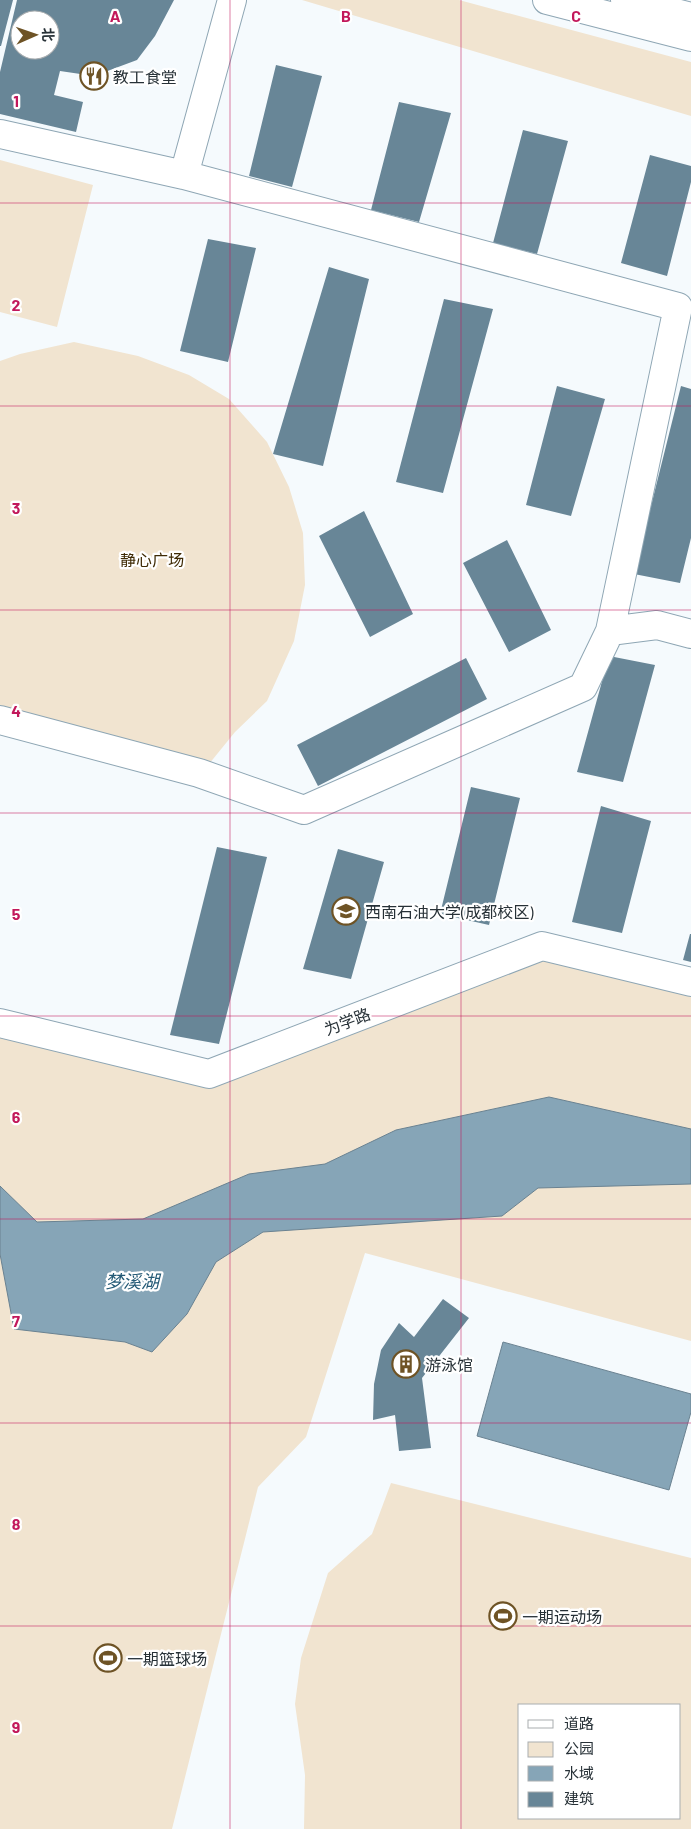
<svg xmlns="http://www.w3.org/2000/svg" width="691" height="1829" viewBox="0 0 691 1829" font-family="Barlow,'Noto Sans SC',sans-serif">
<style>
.green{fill:#f1e4d0;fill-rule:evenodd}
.water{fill:#86a5b7;stroke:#6a8291}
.building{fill:#688697;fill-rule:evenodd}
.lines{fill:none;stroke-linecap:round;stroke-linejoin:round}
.minor-casing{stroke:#8ea6b4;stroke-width:30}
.major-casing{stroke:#8ea6b4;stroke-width:30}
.minor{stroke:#fff;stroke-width:28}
.major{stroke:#fff;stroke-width:28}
.grid{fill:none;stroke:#c2185b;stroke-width:1;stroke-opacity:0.55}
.labels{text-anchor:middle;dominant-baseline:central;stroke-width:4.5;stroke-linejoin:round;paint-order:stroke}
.poi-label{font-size:16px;fill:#273137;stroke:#fff;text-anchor:start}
.park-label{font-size:16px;fill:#3f2b05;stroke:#fff}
.street-label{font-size:16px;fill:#273137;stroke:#fff}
.water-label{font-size:18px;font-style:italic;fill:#245a76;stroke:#fff}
.grid-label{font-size:16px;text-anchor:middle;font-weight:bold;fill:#c2185b;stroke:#fff;stroke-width:4.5;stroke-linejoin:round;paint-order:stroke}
</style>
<rect width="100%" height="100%" fill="#f5fafd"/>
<path class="green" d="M302 0H459L691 62V116Z
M0 160 93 185 57 327 0 312Z
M74 342 138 356 189 375 229 399 267 442 289 487 303 533 305 585 294 641 267 701 235 732 209 764 0 716V361L20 354Z
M543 949 691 985V1341L365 1253 306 1437 258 1487 172 1829H0V1028L212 1077Z
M391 1483 691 1558V1829H304L305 1775 295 1704 301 1658 328 1573 372 1534ZM520 1705H680V1818H520Z"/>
<path class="water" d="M549 1097 691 1129V1184L538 1188 502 1216 263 1232 216 1262 187 1314 152 1352 125 1342 14 1329 0 1254V1186L37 1222 143 1219 249 1174 325 1164 396 1130Z
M503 1342 691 1394V1412L669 1490 477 1436Z"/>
<path class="building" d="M0 0H13L1 46H0Z
M17 0H174L155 36 137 60 94 76 60 71 54 95 83 102 76 132 0 114V72ZM20 20H50V50H20Z
M276 65 322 76 292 187 249 176Z
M399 102 451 113 419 222 371 210Z
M523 130 568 141 537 254 493 243Z
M650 155 691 166V182L667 276 621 263Z
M208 239 256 248 228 362 180 351Z
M329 267 369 279 323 466 273 454Z
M444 299 493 309 443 493 396 482Z
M557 386 605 399 571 516 526 505Z
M681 386 691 389V538L680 583 634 574Z
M364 511 413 614 370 637 319 536Z
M507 540 551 630 509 652 463 563Z
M609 656 655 665 623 782 577 772Z
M466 658 487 699 318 786 297 745Z
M471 787 520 798 489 925 440 914Z
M601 806 651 821 622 933 572 922Z
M217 847 267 857 219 1044 170 1035Z
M338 849 384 862 351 979 303 969Z
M690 934H691V962L683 960Z
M443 1299 469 1318 422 1378 431 1448 399 1451 395 1415 373 1420 374 1384 381 1350 399 1323 414 1337Z"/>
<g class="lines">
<g class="minor-casing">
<path id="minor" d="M547 0 691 37
M0 134 184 175 678 307 610 631
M184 175 232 0
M0 720 199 773 304 810 583 687 610 631 657 625 691 634
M0 1023 209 1074 542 946 691 982"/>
</g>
<g class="major-casing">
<path id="major" d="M625 0 691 17"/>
</g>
<use href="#minor" class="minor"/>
<use href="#major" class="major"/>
</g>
<path class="grid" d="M230 0V1829M461 0V1829M0 203H691M0 406H691M0 610H691M0 813H691M0 1016H691M0 1219H691M0 1423H691M0 1626H691"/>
<defs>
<g id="restaurant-ring" transform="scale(1.4375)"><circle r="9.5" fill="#fff" stroke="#6e5325" stroke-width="1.5"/><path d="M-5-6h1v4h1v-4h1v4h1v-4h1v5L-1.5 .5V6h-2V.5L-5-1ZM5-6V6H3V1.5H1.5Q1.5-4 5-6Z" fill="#6e5325"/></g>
<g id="university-ring" transform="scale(1.4375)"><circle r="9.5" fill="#fff" stroke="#6e5325" stroke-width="1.5"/><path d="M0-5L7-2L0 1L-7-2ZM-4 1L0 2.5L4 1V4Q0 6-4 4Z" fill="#6e5325"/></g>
<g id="building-ring" transform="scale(1.4375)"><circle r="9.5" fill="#fff" stroke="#6e5325" stroke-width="1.5"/><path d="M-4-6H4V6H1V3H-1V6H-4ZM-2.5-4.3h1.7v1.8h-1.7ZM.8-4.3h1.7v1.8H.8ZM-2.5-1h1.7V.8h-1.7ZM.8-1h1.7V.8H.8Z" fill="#6e5325"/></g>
<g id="stadium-ring" transform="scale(1.4375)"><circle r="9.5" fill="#fff" stroke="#6e5325" stroke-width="1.5"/><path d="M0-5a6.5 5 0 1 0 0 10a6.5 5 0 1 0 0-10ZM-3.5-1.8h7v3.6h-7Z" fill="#6e5325"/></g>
</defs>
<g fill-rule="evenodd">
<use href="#restaurant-ring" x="94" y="76"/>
<use href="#university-ring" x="346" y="911"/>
<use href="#building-ring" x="406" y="1364"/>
<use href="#stadium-ring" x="503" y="1616"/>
<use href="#stadium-ring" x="108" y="1658"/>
</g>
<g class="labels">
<g class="poi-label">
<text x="113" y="76">教工食堂</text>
<text x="365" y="911">西南石油大学(成都校区)</text>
<text x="425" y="1364">游泳馆</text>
<text x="522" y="1616">一期运动场</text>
<text x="127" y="1658">一期篮球场</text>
</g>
<g class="park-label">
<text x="152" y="559">静心广场</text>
</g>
<g class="street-label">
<text transform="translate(347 1021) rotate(-21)">为学路</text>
</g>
<g class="water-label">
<text x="132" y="1281">梦溪湖</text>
</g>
</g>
<g class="grid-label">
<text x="115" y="22">A</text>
<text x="346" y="22">B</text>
<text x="576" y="22">C</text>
<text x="16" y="107">1</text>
<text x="16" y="311">2</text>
<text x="16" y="514">3</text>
<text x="16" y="717">4</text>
<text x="16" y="920">5</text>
<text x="16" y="1123">6</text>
<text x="16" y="1327">7</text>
<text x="16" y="1530">8</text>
<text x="16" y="1733">9</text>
</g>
<rect x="518" y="1704" width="162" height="115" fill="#ffffff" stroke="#a9adaf"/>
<rect x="528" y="1720" width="25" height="8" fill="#ffffff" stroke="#a9adaf"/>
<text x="564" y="1729" font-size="15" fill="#273137">道路</text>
<rect x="528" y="1742" width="25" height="15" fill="#f1e4d0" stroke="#a9adaf"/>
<text x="564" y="1754" font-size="15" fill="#273137">公园</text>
<rect x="528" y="1766" width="25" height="15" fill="#86a5b7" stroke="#a9adaf"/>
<text x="564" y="1779" font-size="15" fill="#273137">水域</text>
<rect x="528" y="1792" width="25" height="15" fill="#688697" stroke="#a9adaf"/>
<text x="564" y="1804" font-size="15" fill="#273137">建筑</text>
<g transform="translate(35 35) rotate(88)"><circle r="24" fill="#ffffff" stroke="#a9adaf"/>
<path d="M0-4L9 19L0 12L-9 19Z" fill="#6e5325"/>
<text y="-8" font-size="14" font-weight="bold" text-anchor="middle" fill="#273137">北</text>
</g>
</svg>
